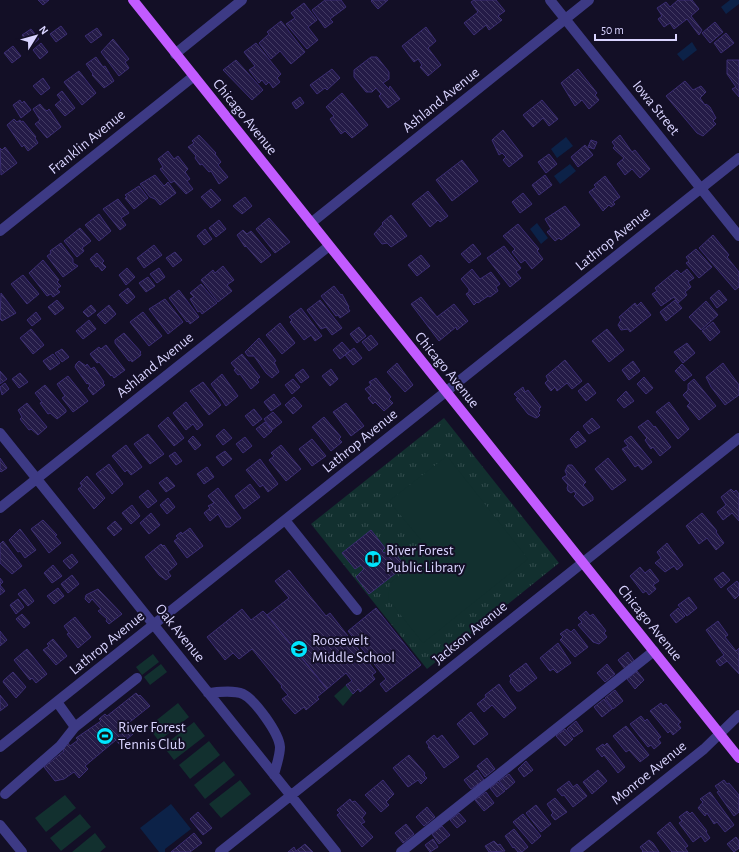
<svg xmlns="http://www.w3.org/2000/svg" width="739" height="852" viewBox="0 0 739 852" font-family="'Alegreya Sans',sans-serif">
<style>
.grass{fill:url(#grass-tufts)}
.pitch{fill:#12302f}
.water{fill:#0c2248}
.building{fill:url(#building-back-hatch);stroke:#3b2d73}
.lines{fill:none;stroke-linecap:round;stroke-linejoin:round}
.minor{stroke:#3d3a85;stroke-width:10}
.major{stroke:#c25bff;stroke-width:10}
.labels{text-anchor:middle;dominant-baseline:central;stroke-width:4;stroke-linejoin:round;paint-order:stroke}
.street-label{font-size:15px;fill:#d9d4ff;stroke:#130f26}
.poi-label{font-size:15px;fill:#d9d4ff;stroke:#130f26;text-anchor:start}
</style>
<defs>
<pattern id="grass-tufts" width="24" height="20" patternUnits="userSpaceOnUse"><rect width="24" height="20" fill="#12302f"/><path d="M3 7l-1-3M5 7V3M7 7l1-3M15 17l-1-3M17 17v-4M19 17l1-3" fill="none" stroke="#344d4e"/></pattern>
<pattern id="building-back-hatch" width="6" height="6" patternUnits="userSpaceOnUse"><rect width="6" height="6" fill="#241b47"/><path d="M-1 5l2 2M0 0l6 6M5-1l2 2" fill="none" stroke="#433b63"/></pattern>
</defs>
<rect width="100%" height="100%" fill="#130f26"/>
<path class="grass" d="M444 418 559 563 427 669 311 524Z"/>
<path class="pitch" d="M447 456 528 559 423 643 388 599 390 583 430 551 389 501Z
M153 654 159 662 142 675 136 667Z
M161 664 167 672 150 685 144 677Z
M346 685 353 694 343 706 334 696Z
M178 703 189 717 159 741 148 727Z
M194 722 205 736 174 760 163 746Z
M209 741 220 755 190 779 179 765Z
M224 761 235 775 205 799 194 785Z
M240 780 251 794 221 818 209 804Z
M65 795 76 808 46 832 35 818Z
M80 814 91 827 61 851 50 838Z
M95 833 106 847 100 852H72Z"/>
<path class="water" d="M730 0H739V4L726 14 721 7Z
M692 42 697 50 683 61 677 54Z
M566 137 573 146 557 158 551 149Z
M570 164 576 171 560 184 554 176Z
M537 223 548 238 541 244 530 229Z
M171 804 191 829 165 849V852H159L140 828Z"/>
<path class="building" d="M38 0H49L43 5Z
M325 0H341L346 7 330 19 333 22 325 28 312 10Z
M388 0 378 9 371 1 372 0Z
M474 0H496L505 11 498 16 502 20 489 30 486 25 474 35 464 23 478 12 471 2Z
M692 0 699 9 691 16 702 30 699 35 687 19 674 29 670 23 664 27 658 19 662 16 657 8 666 2 670 7 678 0Z
M304 3 317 20 308 27 318 40 307 49 286 24 295 18 291 13Z
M281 21 305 52 291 64 280 51 271 59 259 43 269 34 267 32Z
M715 22 723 32 710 43 702 33Z
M61 26 67 34 56 42 50 34Z
M426 27 436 41 428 48 441 65 428 76 420 67 422 65 418 59 414 62 402 46Z
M97 28 102 35 91 43 85 36Z
M31 29 39 39 31 46 22 35Z
M726 33 734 43 721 53 714 43Z
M113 39 129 59 125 62 129 68 119 76 101 52Z
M41 43 48 52 40 59 33 50Z
M256 43 281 74 277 78 280 82 273 88 269 82 266 85 262 80 259 83 249 70 255 66 244 52Z
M13 46 21 56 12 63 4 53Z
M96 57 103 67 105 66 114 81 104 88 92 75 93 74 86 64Z
M371 57H377L389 72V79L383 83 389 89 390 86 400 99 388 108 379 96 381 94 376 88 372 92H366L354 77V70Z
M236 60 263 90 252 100 223 70Z
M727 60H739V97L732 89 736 87 727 74Z
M332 69 340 78 327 90 325 88 317 94 310 85Z
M578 69 597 93 595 95 599 100 589 109 582 100 575 106 561 83Z
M79 71 96 93 82 105 64 82Z
M43 78 50 88 41 95 33 86Z
M685 81 693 90 701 86 706 92 700 98 705 105 706 104 710 107 716 118 713 121 716 124 703 136 697 133 666 96Z
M62 91 75 108 65 116 55 105 61 100 57 95Z
M342 93 368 125 352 138 345 131 341 134 330 119 334 116 326 107Z
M300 97 304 103 296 109 292 103Z
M20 100 22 103 24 101 31 110 21 118 13 105Z
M542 100 558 119 549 126 543 118 533 127 523 115Z
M40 104 44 109 47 111 49 109 61 127 47 138 35 124 40 120 33 109Z
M14 119 17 122 20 120 21 122 23 121 36 137 35 138 38 143 28 151 24 145 22 147 7 125Z
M503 130 523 156 509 167 503 160 506 157 502 153 499 155 492 140Z
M199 135 216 153 215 154 221 162 218 165 228 177 219 184 211 171 209 172 202 164 200 165 195 158 196 156 188 147 194 143 192 141Z
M620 135 632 152 635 150 650 169 640 178 632 169 625 175 617 164 624 158 613 148 615 146 612 142Z
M591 140 597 142 594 149 588 147Z
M585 145 593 155 578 167 571 157Z
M5 147 17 163 1 175 0 148 2 150Z
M168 151 174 159 178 156 188 169 185 172 190 179 187 181 193 189 186 194 174 181 171 183 160 169 163 167 158 159Z
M549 154 557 164 546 173 538 162Z
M462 160 478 181 452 201 436 180Z
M155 175 164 186 168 182 176 193 160 205 155 199 150 197 140 184Z
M545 175 552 185 539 195 532 185Z
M605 176 620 197 613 202 615 204 611 207 609 205 603 211 589 192 596 187 594 185Z
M139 186 148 198 134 209 125 198 127 197 125 195Z
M211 189 221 200 211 208 201 197Z
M428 191 448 216 440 222 438 220 430 227 412 204Z
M523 193 532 204 520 213 512 202Z
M245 197 252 206 242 214 233 206Z
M118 199 129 213 121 218 126 225 120 230 103 209Z
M565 206 580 225 561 240 559 238 555 241 547 232 551 229 545 219Z
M99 214 111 231 99 241 85 225Z
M391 215 407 236 391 247 387 243 382 244 374 234 383 224 382 223Z
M269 218 290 242 275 253 256 229Z
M219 220 226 229 216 237 209 228Z
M518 224 539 249 537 251 543 259 532 269 525 260 521 263 512 252 515 249 503 236Z
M80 228 91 241 82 248 84 251 77 257 64 241Z
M205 229 212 239 204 245 197 236Z
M243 230 247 234 251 231 271 255 261 263 246 246 245 247 237 235Z
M713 235 729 255 727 257 739 272V287L735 290 699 248Z
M61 243 73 259V263L78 266 63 277 47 256 51 253 50 251Z
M473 244 481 254 469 263 461 254Z
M154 245 162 255 144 268 137 258Z
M504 246 521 268 516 272 521 278 510 287 487 258Z
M696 249 712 267 699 278 686 263 689 261 686 257Z
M175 252 182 260 173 267 166 258Z
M97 253 104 261 102 263 106 267 102 271 98 266 96 267 90 259Z
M421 255 430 266 417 276 408 265Z
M43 260 59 280 57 282 61 286 57 289 60 292 53 297 51 294 47 296 29 273Z
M223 266 234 280 227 285 232 291 218 302 201 280 213 270 215 273Z
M127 268 135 277 126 285 119 275Z
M159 268 165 277 157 283 150 274Z
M472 269 480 279 491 272 500 284 496 287 498 291 490 297 488 296 478 303 477 302 474 305 466 294 469 292V289L461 279Z
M687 269 694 278 688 282 691 287 685 292 687 295 678 303 674 297 661 306 652 294 657 291 655 288 677 270 681 274Z
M23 275 39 294 27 304 11 284Z
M148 277 155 286 146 292 139 283Z
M201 284 217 303 202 314 200 311 198 312 190 299 194 297 190 293Z
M334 286 341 295 342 294 349 307 348 308 350 311 340 318 338 315 336 316 321 296Z
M128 288 135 297 127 304 119 295Z
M179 290 199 317 190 324 188 321 187 322 169 298Z
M719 290 727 300 717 308 710 298Z
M1 293 16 313 2 321 0 319Z
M421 297 437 317 454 304 468 321 457 330 456 327 439 341 411 304Z
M165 299 183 322 168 334 149 309Z
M57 300 64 308 55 315 48 307Z
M320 300 342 328 332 335 326 327 321 329 307 310Z
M675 300 682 308 666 321 660 312Z
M706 301 718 315 701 330 689 317Z
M641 302 651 315 630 332 628 329 621 330 618 325 621 320 619 317 635 303 637 306Z
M91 305 96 311 88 317 83 312Z
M109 305 116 314 105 324 97 315Z
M301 308 322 336 315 341 311 335 304 340 290 322 292 320 289 317Z
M36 312 41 319 32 326 27 320Z
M143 312 162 336 149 346 130 322Z
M89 320 96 329 83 339 76 331Z
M713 322 720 332 710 341 702 331Z
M280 323 295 343 282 354 266 335Z
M359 327 366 336 357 343 350 334Z
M31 329 44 345 33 354 20 338Z
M607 329 624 350 609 362 592 341Z
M124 333 141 352 140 353 141 355 132 362 131 360 129 361 115 343V340Z
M371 335 378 344 369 351 362 342Z
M259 338 276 361 274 362 279 372 272 378 266 373 254 356H248L245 352Z
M342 342 350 351 340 359 333 350Z
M687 343 695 353 683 363 674 352Z
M106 345 125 370 114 378 112 375 111 376 99 362 97 363 90 354 99 347 101 349Z
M354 348 362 358 353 365 345 355Z
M62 349 69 357 62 362 55 353Z
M53 354 60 363 50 370 43 361Z
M242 354 260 377 257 380 259 382 251 389 240 374 238 375 234 370 236 369 231 363Z
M565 360 582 381 572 389 567 383 557 391 555 387 551 391 545 383 548 380 546 376Z
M79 361 86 366 87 364 91 369 94 367 104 382 103 383 105 385 93 395 88 388 90 386 88 383 87 384 75 367 76 364Z
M633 361 640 371 629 380 622 370Z
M397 363 413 385 405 392 387 372Z
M723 363 739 385V395L725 405 711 387 706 377Z
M682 364 692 375 684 381 675 371Z
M303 369 309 377 301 383 295 375Z
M331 369 338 379 330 386 322 376Z
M0 371 7 379 0 384Z
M20 373 28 382 19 388 12 379Z
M222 374 238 396 226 406 211 384Z
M68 376 88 401 73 412 62 398 65 396 57 384Z
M644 377 653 388 646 394 637 384Z
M376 378 391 397 389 399 393 403 384 411 375 402 373 404 368 398 371 396 365 389 371 385 369 382Z
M293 379 300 387 292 394 285 385Z
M694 379 716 406 699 420 687 406 690 403 683 395 688 390V384Z
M203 382 221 405 209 415 190 391Z
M5 383 9 389 2 395 0 387Z
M588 383 596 393 586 401 578 391Z
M45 385 66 410V412L57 419 50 413 48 414 40 403 42 402 35 393Z
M523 387 525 392 528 390 541 407 539 409 540 411 538 413 540 415 538 417 536 418 528 414 516 399 518 398 514 394Z
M626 391 634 401 624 408 617 400Z
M274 394 281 404 271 411 264 402Z
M294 397 302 406 293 414 285 405Z
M186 402 203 425 197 430 193 424 186 430 173 413Z
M669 402 689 429 678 439 656 412Z
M27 403 47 427 38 435 31 429 29 430 20 419 22 417 18 410Z
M346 403 364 426 351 436 333 412Z
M254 409 262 419 253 426 245 416Z
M273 412 282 422 272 430 264 419Z
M168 417 184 438 174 446 158 426Z
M324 417 341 437 339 439 342 442 331 451 312 427Z
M592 418 600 427 589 434 583 426Z
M648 420 654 427 655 426 671 447 660 456 653 447 651 449 645 440 647 438 638 427Z
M265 422 272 431 264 438 256 429Z
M224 429 232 438 223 445 216 436Z
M578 431 586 441 576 448 570 439Z
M148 434 164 454 150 464 134 444Z
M193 436 201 445 195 450 188 441Z
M631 436 652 462 642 470 638 465 635 467 622 449 628 446 624 441Z
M245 437 252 446 243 453 236 444Z
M312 439 326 456 312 466 299 449Z
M126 445 142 467 131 475 127 470 125 472 112 456Z
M281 445 301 469 286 481 269 460 274 456 271 453Z
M225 451 232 459 223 466 216 457Z
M175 452 182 461 176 465 169 456Z
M0 458 7 468 1 472 0 471Z
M608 458 626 480 612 490 595 469Z
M260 459 278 484 268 492 263 485 260 487 246 470Z
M109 464 123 484 112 494 96 474Z
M568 465H572L586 482 583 485 593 497V500L583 506 574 496 576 494 574 491 571 493 568 491 567 488 568 485 562 478 567 475 565 471Z
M207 467 214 477 204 484 197 474Z
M87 476 105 498 94 509 78 489 82 486 80 483Z
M167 477 175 486 166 492 159 483Z
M250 484 260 497 244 509 235 496Z
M218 488 241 518 230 527H226L218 514 210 521 204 513 210 508 208 506 214 503 208 496Z
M731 489 734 492 736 490 739 494V521L732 513 723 520 717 512 726 505 721 497Z
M148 490 157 501 148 508 139 497Z
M168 498 175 507 167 514 160 505Z
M132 505 140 516 131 524 122 513Z
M151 513 160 525 149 534 140 523Z
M702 513 717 531 716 532 724 543 716 550 707 538 699 544 686 526Z
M43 520 57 535 55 536 61 543 49 553 31 529Z
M115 521 122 529 114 536 107 528Z
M190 528 203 546 187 558 174 541 178 538 176 536 181 532 182 534Z
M20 529 36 550 25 558 20 551 18 552 9 540Z
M371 530 385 548 382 551 384 553 391 548 405 566 369 594 356 577 364 569 361 565 355 569 342 553Z
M3 541 22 566 12 574 0 563V544Z
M667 543 683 565 677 570 674 566 665 572 655 563 661 558 657 552Z
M161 544 163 546 164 545 177 564 168 572 171 576 166 580 159 575 145 557Z
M72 554 78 562 70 569 63 561Z
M53 565 62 576 52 583 44 573Z
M640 567 645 573 650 569 659 581 653 585 656 589 649 595 646 591 643 593 630 576Z
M289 570 326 616 330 613 376 672 372 675 375 679 360 692 358 689 353 694 346 685 352 681 346 673 327 689 267 615 289 598 275 581Z
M723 572 730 580 721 588 714 579Z
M72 575 79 584 68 593 61 584Z
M0 578 3 582 0 585 5 591 0 595Z
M737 581 739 584V595L735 599 727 589Z
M58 588 64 596 54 604 47 596Z
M25 589 34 601 28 606 18 594Z
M98 589 122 614 109 624 106 621 107 619 98 611 101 609 92 599 89 603 85 599 86 595Z
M689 597 697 608 687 616 678 605Z
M18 599 24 607 16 614 10 605Z
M376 608 421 665 386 692 380 684 386 679 348 631Z
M678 608 685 616 676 623 670 615Z
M242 609 251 620 263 611 267 615 327 689 317 697 319 699 306 710 304 707 295 714 286 704 282 699 288 695 281 687 282 686 252 649 239 659 233 653 225 660 207 637Z
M586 611 590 616 593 614 606 631 604 633 607 637 599 644 593 642 578 625 582 622 578 618Z
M22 614 30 623 24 628 16 619Z
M75 617 91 637 78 648 67 634 69 633 64 626Z
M718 621 728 635 725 637 736 651 739 648V674L727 661 720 666 716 661 724 655 706 630Z
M567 629 571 632 574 629 588 647 575 657 560 640 563 637 560 634Z
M0 631 7 640 0 646Z
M53 639 67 656 56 665 43 650 49 646 47 644Z
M558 643 571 663 557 673 553 669 550 671 540 658Z
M27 649 47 674 36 683 32 678 30 680 14 660Z
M628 652 635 662 625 669 618 660Z
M526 663 537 678 520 691H517L510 682 511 678 509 676Z
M607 664 615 674 605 682 597 673Z
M637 671 644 680 635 689 627 679Z
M13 672 26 687 16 698 3 682 4 680Z
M499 684 516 708 504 718 492 705 484 712 477 704 486 697 485 695Z
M615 690 623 701 613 709 605 698Z
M136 693 139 696 140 695 150 706 126 725 133 734 120 745 116 740 85 766 88 769 79 778 74 772 64 779 55 781 44 767 64 751 62 748 68 743 70 746 78 740 76 738 101 721 99 719 105 714 107 716Z
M0 695 8 705 0 711Z
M604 699 612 709 602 717 594 707Z
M661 703 663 706 666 704 681 722 678 724 681 728 673 735 670 731 668 733 650 711Z
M471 712 488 734 474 745 457 724Z
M641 716 645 721 647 719 661 737 658 739 661 743 654 749 651 745 648 747 630 724Z
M576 721 583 731 574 737 567 729Z
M626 726 649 755 640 762 629 750 626 752 613 736Z
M565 729 573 739 565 746 556 736Z
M434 735 437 739 442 735 459 757 444 768 428 747 429 746 426 742Z
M607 743 625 767 618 773 604 755 602 757 596 749 603 744 604 746Z
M409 755 425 773 424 775 427 778 421 784 418 780 408 787 393 768Z
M487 758 495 769 485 777 477 766Z
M526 761 533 770 524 777 518 769Z
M477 770 484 780 471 789 464 780Z
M598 770 607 781 592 794 583 782Z
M509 774 515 782 506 790 499 781Z
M383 780 394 794 386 802 389 805 381 812 365 795Z
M724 780 727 784 729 783 739 795V812L734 816 717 792 719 791 715 786Z
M569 781 573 787 577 784 587 796 573 807 564 795 562 796 557 790Z
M498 782 505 791 497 797 490 788Z
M486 792 494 803 484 811 475 800Z
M710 792 734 825 725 832 717 822 714 824 707 813 705 816 698 808 703 802 700 799Z
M555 798 567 812 555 820 551 815 553 813 547 804Z
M350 799 352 802 355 801 366 813 362 818 365 822 361 824 373 837 362 847 337 815 340 813 337 810Z
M536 805 551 824 541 832 526 813Z
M427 807 435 817 424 826 416 817Z
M687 811 690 814 692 812 707 831 706 832 710 838 705 842 701 836 693 842 679 823 682 821 679 817Z
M198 812 212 828 203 835 190 819Z
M459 813 466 821 457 828 450 820Z
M523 814 541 836 532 844 513 822Z
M670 822 688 846 685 848 688 852H672L657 833Z
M406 824 414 834 403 843 395 833Z
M442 826 450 835 439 844 432 834Z
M514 829 528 847 522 852H518L514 847 513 848 505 836Z
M194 833 202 843 190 852H171Z
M736 837 739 841V848L734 852 727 844Z
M433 839 438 847 430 852 425 845Z
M649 840 653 843 659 852H642L643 851 640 847Z
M494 841 498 845 500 844 505 851 489 852 485 846Z
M305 844 313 852H288L294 847 296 851Z"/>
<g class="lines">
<path class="minor" d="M550 0 739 236
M175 54 242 0
M311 223 589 0
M0 231 194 76
M0 433 336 852
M0 508 329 246
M285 520 357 610
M208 693C219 692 233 690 243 694 255 700 279 733 280 747 280 756 276 766 274 775
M57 702 75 727
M0 747 739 158
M5 794 60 746 75 727 137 678
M0 825 22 852
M220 852 739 438
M401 852 654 651
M575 852 704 749 739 715"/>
<path class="major" d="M133 0 739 758"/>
</g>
<defs>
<g id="library-disc" transform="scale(0.9)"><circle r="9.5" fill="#00e5ff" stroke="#130f26"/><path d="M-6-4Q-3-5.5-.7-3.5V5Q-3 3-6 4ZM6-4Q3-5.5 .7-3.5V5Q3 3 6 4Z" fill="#111"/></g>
<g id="school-disc" transform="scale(0.9)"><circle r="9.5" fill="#00e5ff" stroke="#130f26"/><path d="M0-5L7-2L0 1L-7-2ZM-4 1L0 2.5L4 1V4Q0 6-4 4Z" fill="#111"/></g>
<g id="stadium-disc" transform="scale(0.9)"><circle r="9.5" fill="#00e5ff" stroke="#130f26"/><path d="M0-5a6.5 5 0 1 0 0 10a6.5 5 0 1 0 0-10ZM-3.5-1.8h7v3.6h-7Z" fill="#111"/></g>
</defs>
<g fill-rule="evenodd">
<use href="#library-disc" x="373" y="559"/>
<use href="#school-disc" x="299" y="649"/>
<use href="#stadium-disc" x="105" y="736"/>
</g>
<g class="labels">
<g class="street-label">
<text transform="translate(441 100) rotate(-39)">Ashland Avenue</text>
<text transform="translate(656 108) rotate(51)">Iowa Street</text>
<text transform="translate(245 117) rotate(51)">Chicago Avenue</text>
<text transform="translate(87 142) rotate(-39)">Franklin Avenue</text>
<text transform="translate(613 239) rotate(-39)">Lathrop Avenue</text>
<text transform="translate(155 365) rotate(-39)">Ashland Avenue</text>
<text transform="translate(447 370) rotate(51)">Chicago Avenue</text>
<text transform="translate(360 441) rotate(-39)">Lathrop Avenue</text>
<text transform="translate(650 623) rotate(51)">Chicago Avenue</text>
<text transform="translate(180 633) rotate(51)">Oak Avenue</text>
<text transform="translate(470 633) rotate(-39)">Jackson Avenue</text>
<text transform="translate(107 643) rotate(-39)">Lathrop Avenue</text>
<text transform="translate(649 773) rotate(-39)">Monroe Avenue</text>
</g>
<g class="poi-label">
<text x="386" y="550">River Forest<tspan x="386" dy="17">Public Library</tspan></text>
<text x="312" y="640">Roosevelt<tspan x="312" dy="17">Middle School</tspan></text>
<text x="118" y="727">River Forest<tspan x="118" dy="17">Tennis Club</tspan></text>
</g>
</g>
<g transform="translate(36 36) rotate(53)" stroke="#130f26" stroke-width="3" paint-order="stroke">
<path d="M0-3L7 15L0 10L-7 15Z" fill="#d9d4ff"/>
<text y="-6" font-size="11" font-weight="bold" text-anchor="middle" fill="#d9d4ff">N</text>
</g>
<path d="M595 34v6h81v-6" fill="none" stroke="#d9d4ff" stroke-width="2"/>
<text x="601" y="34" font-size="12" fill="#d9d4ff" stroke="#130f26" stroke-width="3" paint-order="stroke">50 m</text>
</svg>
